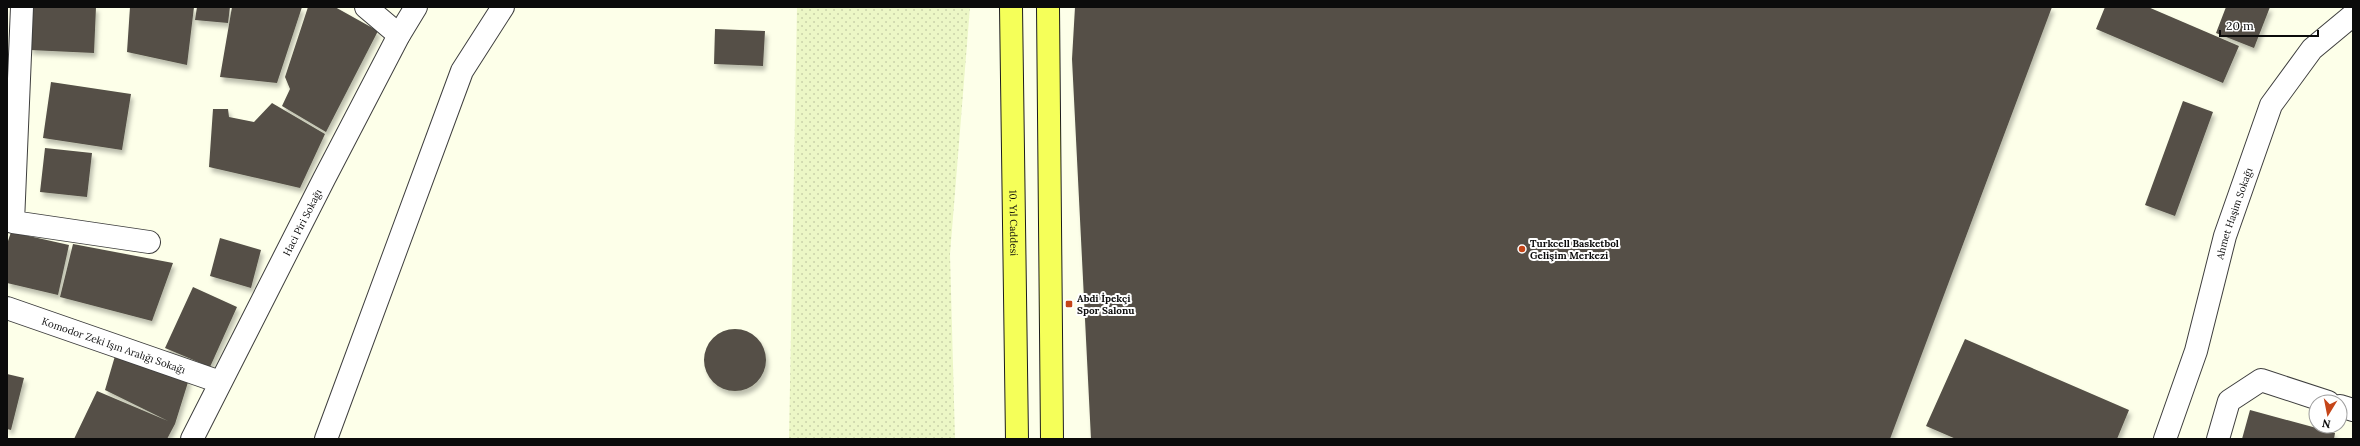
<svg xmlns="http://www.w3.org/2000/svg" width="2360" height="446" viewBox="0 0 2360 446" font-family="Lora,serif">
<style>
.farmland{fill:url(#farmland-dots)}
.building{fill:#545046;filter:url(#shadow)}
.lines{fill:none;stroke-linecap:round;stroke-linejoin:round}
.minor-casing{stroke:#3e3e3e;stroke-width:24}
.primary-casing{stroke:#1c1c1c;stroke-width:24}
.minor{stroke:#fff;stroke-width:22}
.primary{stroke:#f5ff59;stroke-width:22}
.poi-dot{fill:#c54518;stroke:#fff;stroke-width:1.5}
.labels{text-anchor:middle;dominant-baseline:central;stroke-width:4;stroke-linejoin:round;paint-order:stroke}
.street-label{font-size:10px;fill:#0b0b0b;stroke:#fff}
.poi-label{font-size:10px;font-weight:bold;fill:#0b0b0b;stroke:#fff;text-anchor:start}
</style>
<defs>
<pattern id="farmland-dots" width="8" height="8" patternUnits="userSpaceOnUse"><rect width="8" height="8" fill="#ecf7c6"/><path d="M2 2h.1M6 6h.1" fill="none" stroke="#c9d2a9" stroke-width="1.8" stroke-linecap="round"/></pattern>
<filter id="shadow"><feDropShadow dx="2.5" dy="4.5" stdDeviation="2" flood-color="#0004"/></filter>
</defs>
<rect width="100%" height="100%" fill="#fdffe9"/>
<path class="farmland" d="M797 7H970L950 254 955 439H789Z"/>
<path class="building" d="M32 7H96L94 53 30 50Z
M130 7H194L187 65 127 52Z
M197 7H230L228 23 195 20Z
M232 7H302L277 83 220 77Z
M308 7H335L378 31 326 132 282 106 290 89 285 77Z
M1075 7H2052L1890 439H1091L1072 59Z
M2105 7H2148L2239 46 2223 83 2096 29Z
M2226 7H2270L2254 48 2216 33Z
M715 29 765 31 763 66 714 64Z
M51 82 131 94 122 150 43 138Z
M2183 101 2213 112 2175 216 2145 205Z
M272 103 325 134 300 188 209 167 213 109H228L229 117 254 122Z
M45 148 92 153 87 197 40 192Z
M11 232 69 245 58 295 7 283V244Z
M220 238 261 250 251 288 210 276Z
M73 244 173 263 152 321 60 297Z
M193 287 237 307 210 367 165 348Z
M704 360a31 31 0 1 1 62 0a31 31 0 1 1-62 0Z
M1965 339 2129 410 2117 439H1956L1926 426Z
M115 356 189 379 175 424 167 439H74L97 391 168 421 105 390Z
M7 374 24 378 11 430 7 429Z
M2250 410 2335 433 2334 439H2242Z"/>
<g class="lines">
<g class="minor-casing">
<g id="minor">
<path d="M22 7 13 222 149 242"/>
<path d="M366 7 399 35"/>
<path id="s1" d="M7 308 220 382"/>
<path d="M2340 406 2353 410"/>
<path id="s2" d="M192 439 324 179 399 35 416 7"/>
<path d="M326 439 462 71 503 7"/>
<path id="s3" d="M2165 439 2196 351 2225 236 2271 105 2312 49 2353 15"/>
<path d="M2218 439 2229 401 2261 380 2328 402"/>
</g>
</g>
<g class="primary-casing">
<g id="primary">
<path id="s4" d="M1011 7 1017 439"/>
<path d="M1048 7 1052 439"/>
</g>
</g>
<use href="#minor" class="minor"/>
<use href="#primary" class="primary"/>
</g>
<g class="poi-dot">
<circle cx="1522" cy="249" r="4"/>
<rect x="1065" y="300" width="8" height="8" rx="2"/>
</g>
<g class="labels">
<g class="street-label">
<text stroke="none"><textPath href="#s3" startOffset="236">Ahmet Haşim Sokağı</textPath></text>
<text stroke="none"><textPath href="#s2" startOffset="243">Haci Piri Sokağı</textPath></text>
<text stroke="none"><textPath href="#s4" startOffset="216">10. Yıl Caddesi</textPath></text>
<text stroke="none"><textPath href="#s1" startOffset="113">Komodor Zeki Işın Aralığı Sokağı</textPath></text>
</g>
<g class="poi-label">
<text x="1530" y="243">Turkcell Basketbol<tspan x="1530" dy="12">Gelişim Merkezi</tspan></text>
<text x="1077" y="298">Abdi İpekçi<tspan x="1077" dy="12">Spor Salonu</tspan></text>
</g>
</g>
<rect width="2360" height="446" fill="none" stroke="#0b0b0b" stroke-width="16"/>
<g transform="translate(2328 414) rotate(190)"><circle r="19" fill="#ffffff" stroke="#9d9d9d"/>
<path d="M0-3L7 15L0 10L-7 15Z" fill="#c54518"/>
<text y="-6" font-size="11" font-weight="bold" text-anchor="middle" fill="#0b0b0b">N</text>
</g>
<path d="M2220 30v6h98v-6" fill="none" stroke="#0b0b0b" stroke-width="2"/>
<text x="2226" y="30" font-size="12" fill="#0b0b0b" stroke="#ffffff" stroke-width="3" paint-order="stroke">20 m</text>
</svg>
